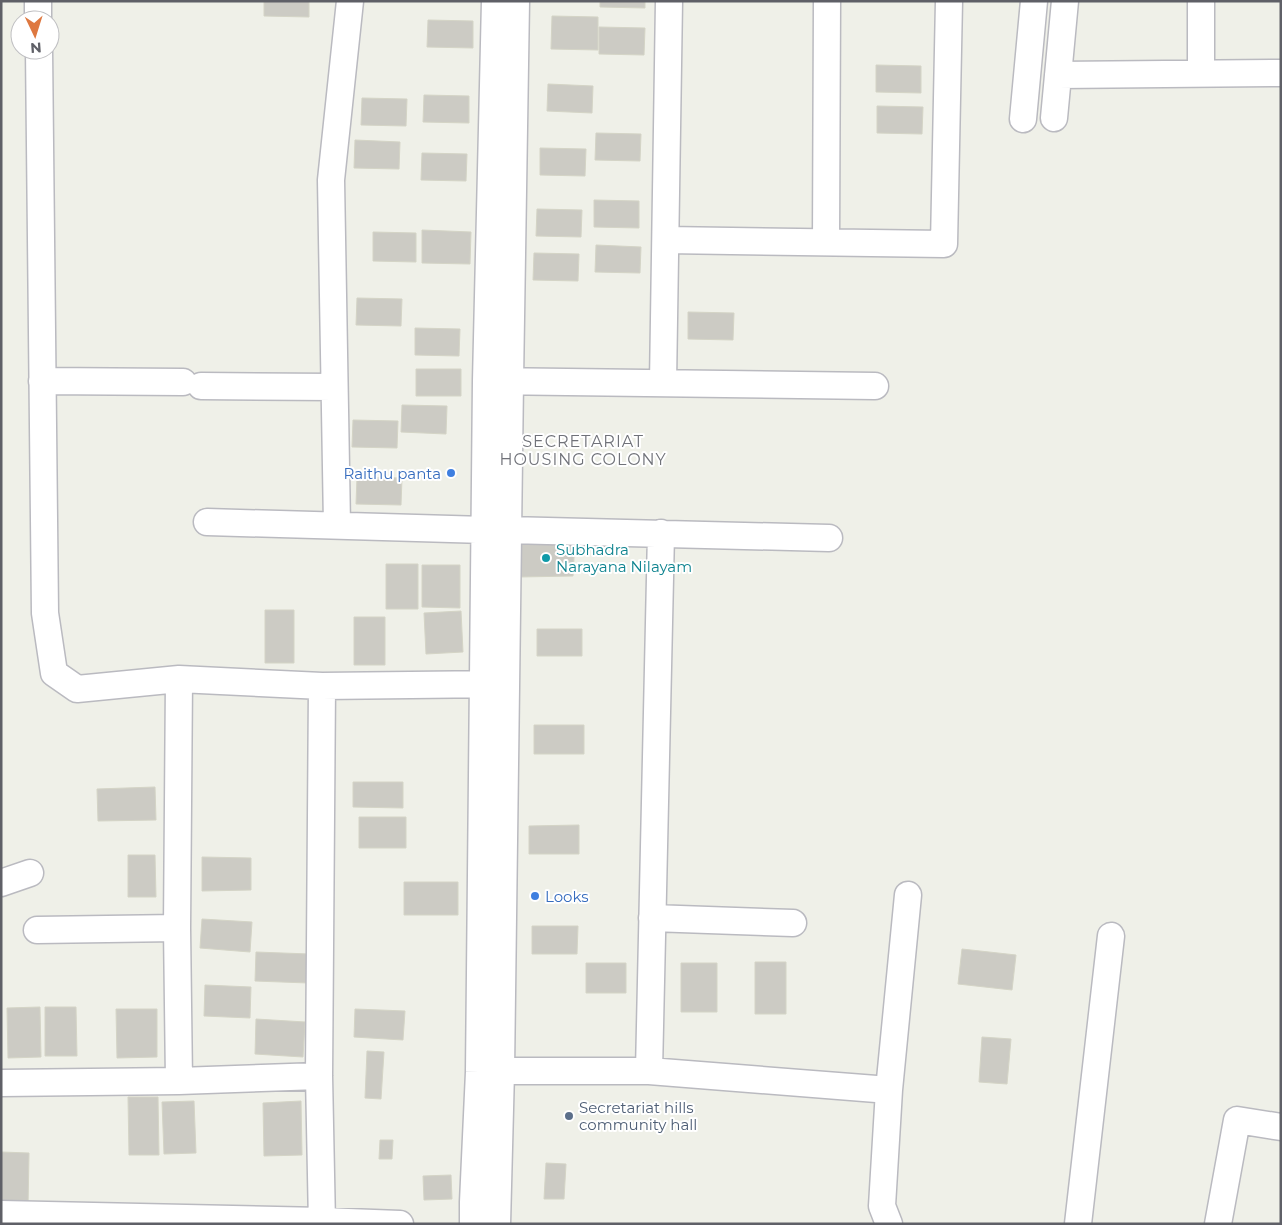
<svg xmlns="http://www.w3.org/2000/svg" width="1282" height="1225" viewBox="0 0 1282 1225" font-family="Montserrat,sans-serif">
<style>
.building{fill:#cccbc4;stroke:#d4d4c6}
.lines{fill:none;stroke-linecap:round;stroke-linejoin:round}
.street-casing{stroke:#babac0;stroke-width:29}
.street{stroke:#fff;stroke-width:26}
.shop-dot{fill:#3f7fe0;stroke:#fff;stroke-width:2}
.culture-dot{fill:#0f9aa8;stroke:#fff;stroke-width:2}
.service-dot{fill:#5c6f8a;stroke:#fff;stroke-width:2}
.labels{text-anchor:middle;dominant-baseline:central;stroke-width:4;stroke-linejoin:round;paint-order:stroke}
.shop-label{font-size:15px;fill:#366cbe;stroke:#fff;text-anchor:end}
.culture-label{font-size:15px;fill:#0d838f;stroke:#fff;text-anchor:start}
.service-label{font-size:15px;fill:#4e5e75;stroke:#fff;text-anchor:start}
.neighbourhood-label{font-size:16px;letter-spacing:1px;fill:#707279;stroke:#fff}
</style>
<rect width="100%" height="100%" fill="#eff0e8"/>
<path class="building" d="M264 1H309V17L264 16Z
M600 1H645V8L600 7Z
M552 16 598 17V50L551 49Z
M428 20 473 21V48L427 47Z
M599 27 645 28 644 55 599 54Z
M876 65 921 66V93L876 92Z
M548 84 593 86 592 113 547 111Z
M424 95 469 96V123L423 122Z
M362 98 407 99 406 126 361 125Z
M877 106 923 107 922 134 877 133Z
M596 133 641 134 640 161 595 160Z
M355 140 400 142 399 169 354 168Z
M540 148 586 149 585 176 540 175Z
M422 153 467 154 466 181 421 180Z
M594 200 639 201V228L594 227Z
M537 209 582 210 581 237 536 236Z
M422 230 471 232 470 264 422 263Z
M373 232 416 233V262L373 261Z
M596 245 641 247 640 273 595 272Z
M534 253 579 254 578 281 533 280Z
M357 298 402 299 401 326 356 325Z
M688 312 734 313 733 340 688 339Z
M415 328 460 329 459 356 415 355Z
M416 369H461V396H416Z
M402 405 447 406 446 434 401 432Z
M353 420 398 421 397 448 352 447Z
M357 477 402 478 401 505 356 504Z
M515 536 575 539 573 576 519 577Z
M386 564H418V609H386Z
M422 565H460V608L422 607Z
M265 610H294V663H265Z
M461 611 463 652 426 654 424 613Z
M354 617H385V665H354Z
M537 629H582V656H537Z
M534 725H584V754H534Z
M353 782H403V808L353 807Z
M155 787 156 820 98 821 97 789Z
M359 817H406V848H359Z
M579 825V854H529V826Z
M128 855H155L156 897H128Z
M202 857 251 858V890L202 891Z
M404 882H458V915H404Z
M202 919 252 922 250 952 200 948Z
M532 926H578L577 954H532Z
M962 949 1016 955 1012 990 958 984Z
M256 952 309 954 308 983 255 981Z
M755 962H786V1014H755Z
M586 963H626V993H586Z
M681 963H717V1012H681Z
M205 985 251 987 250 1018 204 1016Z
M40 1007 41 1057 8 1058 7 1008Z
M45 1007H76L77 1056H45Z
M116 1009H157V1057L117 1058Z
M355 1009 405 1011 403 1040 354 1037Z
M256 1019 305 1022 303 1057 255 1054Z
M982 1037 1011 1039 1007 1084 979 1082Z
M367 1051 384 1052 381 1099 365 1098Z
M128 1097H158L159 1155H129Z
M194 1101 196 1153 164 1154 162 1102Z
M301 1101 302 1155 264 1156 263 1103Z
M380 1140H393L392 1159H379Z
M1 1152 29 1153 28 1207H1Z
M546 1163 566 1164 564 1199H544Z
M451 1175 452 1199 424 1200 423 1176Z"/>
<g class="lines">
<g class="street-casing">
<path id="street" d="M38 1V20
M39 50 45 613 54 673 77 689 179 679 322 686 499 684
M1201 73V1
M1058 75 1281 73
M1054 118 1065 1
M1023 119 1034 1
M666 240 944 244 949 1
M826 242 827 1
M42 381 183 382
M493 381 875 386
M663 383 669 1
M201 386 334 387
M207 522 485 530H508L829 538
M337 525 331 180 350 1
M179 679 177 928 179 1081
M322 686 319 1076 322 1224
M1 883 30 873
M652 918 793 923
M37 930 177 928
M501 1071H649L889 1090
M649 1071 661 533
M1 1083 179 1081 319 1076
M1 1214 322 1221 400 1224
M473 1224V1202L479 1072 486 381 495 1
M497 1224 501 1071 510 381 516 1
M889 1224 882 1206 889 1090 908 895
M1078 1224 1111 936
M1218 1224 1237 1120 1281 1127"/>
</g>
<use href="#street" class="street"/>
</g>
<g class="shop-dot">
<circle cx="451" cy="473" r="5"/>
<circle cx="535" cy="896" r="5"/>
</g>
<circle class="culture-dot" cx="546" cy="558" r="5"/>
<circle class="service-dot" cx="569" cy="1116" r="5"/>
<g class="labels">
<g class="shop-label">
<text x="441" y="473">Raithu panta</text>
<text x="545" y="896" text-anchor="start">Looks</text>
</g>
<g class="culture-label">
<text x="556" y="549">Subhadra<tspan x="556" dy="17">Narayana Nilayam</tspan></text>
</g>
<g class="service-label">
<text x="579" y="1107">Secretariat hills<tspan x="579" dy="17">community hall</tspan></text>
</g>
<g class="neighbourhood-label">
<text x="583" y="441">SECRETARIAT<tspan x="583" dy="18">HOUSING COLONY</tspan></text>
</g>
</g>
<rect width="1282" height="1225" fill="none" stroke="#5f6067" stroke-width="5"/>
<g transform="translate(35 35) rotate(176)"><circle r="24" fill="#ffffff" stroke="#bfbfc2"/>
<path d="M0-4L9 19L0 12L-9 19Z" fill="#de7840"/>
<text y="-8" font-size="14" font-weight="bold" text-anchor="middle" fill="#5f6067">N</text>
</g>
</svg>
